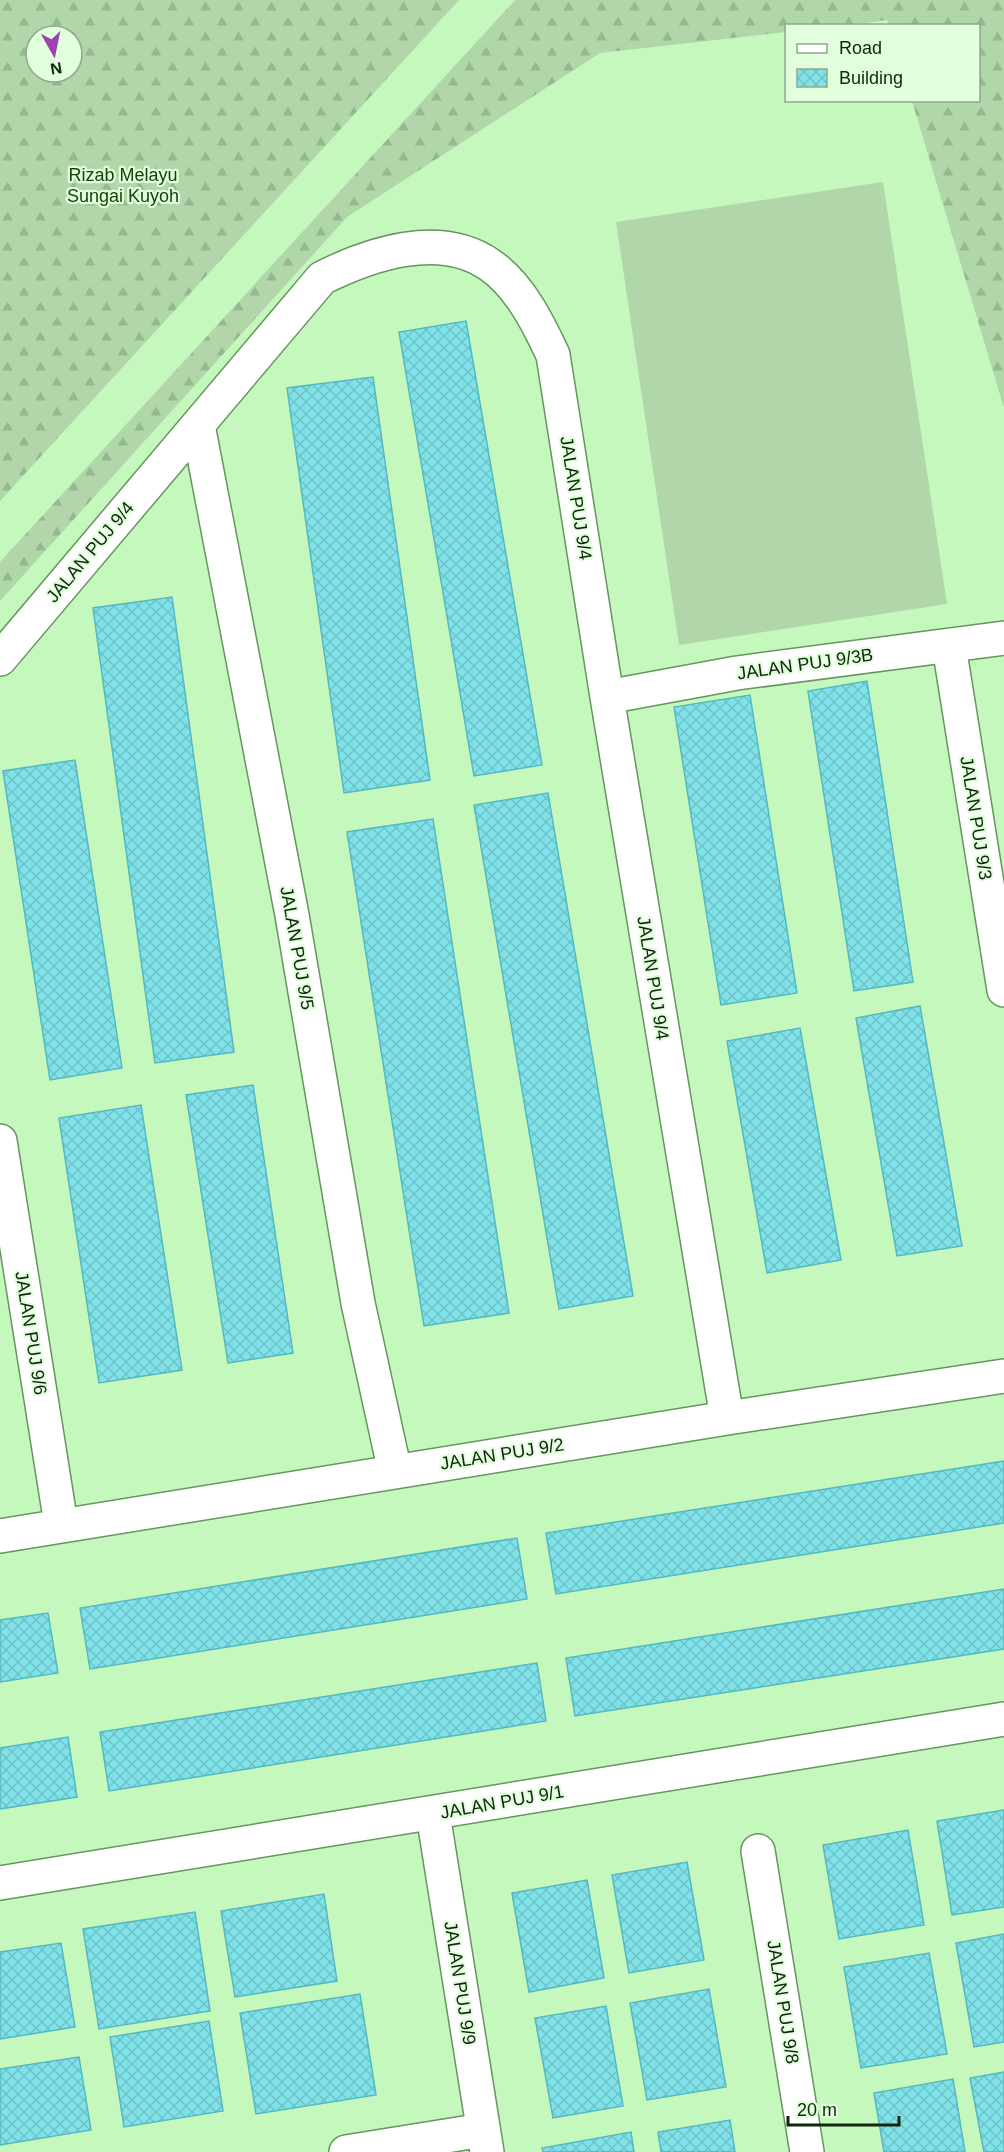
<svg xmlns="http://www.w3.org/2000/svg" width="1004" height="2152" viewBox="0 0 1004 2152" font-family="Arial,sans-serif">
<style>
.forest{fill:url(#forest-firs);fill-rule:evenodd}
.pitch{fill:#b0d6aa}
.building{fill:url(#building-cross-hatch);stroke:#54b8bf;stroke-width:1.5}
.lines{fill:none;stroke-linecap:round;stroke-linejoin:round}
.minor-casing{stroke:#679560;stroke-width:36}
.minor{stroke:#fff;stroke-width:33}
.labels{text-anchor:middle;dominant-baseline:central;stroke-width:4.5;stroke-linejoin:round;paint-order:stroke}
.park-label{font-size:18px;fill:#114608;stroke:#e1ffdc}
.street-label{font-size:18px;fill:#12250f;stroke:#e1ffdc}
</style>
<defs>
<pattern id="forest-firs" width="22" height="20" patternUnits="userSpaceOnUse" patternTransform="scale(1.5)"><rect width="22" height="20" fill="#b0d6aa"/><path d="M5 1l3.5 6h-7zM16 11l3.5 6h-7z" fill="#96b891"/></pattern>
<pattern id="building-cross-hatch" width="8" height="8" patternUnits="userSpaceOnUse" patternTransform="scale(1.5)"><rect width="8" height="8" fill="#80e2e9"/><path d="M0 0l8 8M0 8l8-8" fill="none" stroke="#6ec2c7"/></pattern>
</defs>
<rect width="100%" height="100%" fill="#c5f8bd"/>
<path class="forest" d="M0 0H459L0 501ZM36 36H72V72H36Z
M515 0H1004V408L912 101 978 100V26L889 25 887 20 843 26H786V32L600 53 347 217 0 601V562Z"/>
<path class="pitch" d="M883 182 947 604 679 645 616 222Z"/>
<path class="building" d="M466 321 542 765 474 776 399 332Z
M373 377 430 780 344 793 287 388Z
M172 597 234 1052 155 1063 93 608Z
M867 681 913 982 854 991 808 691Z
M750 695 797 993 721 1005 674 707Z
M75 760 122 1068 50 1080 3 771Z
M548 793 633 1296 559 1309 474 805Z
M433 819 509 1313 424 1326 347 832Z
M920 1006 962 1246 897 1256 856 1018Z
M800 1028 841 1260 767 1273 727 1041Z
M253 1085 293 1353 228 1363 186 1095Z
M141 1105 182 1370 99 1383 59 1118Z
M1004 1461V1523L556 1594 546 1533Z
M517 1538 527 1599 90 1669 80 1608Z
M1004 1589V1649L575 1716 566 1658Z
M48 1613 58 1673 0 1682V1620Z
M537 1663 546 1721 109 1791 100 1732Z
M68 1737 77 1797 0 1809V1748Z
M1004 1810V1907L952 1915 937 1821Z
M908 1830 924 1925 839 1939 823 1845Z
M687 1862 704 1960 629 1973 612 1875Z
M587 1880 604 1978 529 1992 512 1893Z
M324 1894 337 1981 235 1997 221 1911Z
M195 1912 210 2011 99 2029 83 1929Z
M1004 1934V2042L974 2047 956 1943Z
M61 1943 75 2027 0 2039V1952Z
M929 1953 947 2054 861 2068 844 1967Z
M709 1989 726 2087 647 2100 630 2003Z
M360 1994 376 2095 256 2114 240 2013Z
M606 2006 623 2106 553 2118 535 2018Z
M209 2021 223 2111 124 2127 110 2037Z
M79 2057 91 2130 0 2145V2069Z
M1004 2072V2152H984L970 2078Z
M953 2079 965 2152H884L874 2093Z
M730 2120 735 2152H661L658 2132Z
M631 2132 634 2152H543L542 2148Z"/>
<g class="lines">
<g class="minor-casing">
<path id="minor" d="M198 425 292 915 358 1303 395 1472
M949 646 1004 990
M0 659 322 278C370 254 440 230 490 265 520 286 538 323 553 355L607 697 727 1418
M607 697 737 673 1004 638
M0 1141 61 1524
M0 1536 727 1418 1004 1376
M433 1814 487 2152
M758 1851 807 2152
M0 1883 1004 1719
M346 2152 483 2130"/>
</g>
<use href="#minor" class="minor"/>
</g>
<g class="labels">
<g class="park-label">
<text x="123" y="175">Rizab Melayu<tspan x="123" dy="21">Sungai Kuyoh</tspan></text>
</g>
<g class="street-label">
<text transform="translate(576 498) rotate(81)">JALAN PUJ 9/4</text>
<text transform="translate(90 552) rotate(-50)">JALAN PUJ 9/4</text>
<text transform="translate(805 664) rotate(-8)">JALAN PUJ 9/3B</text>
<text transform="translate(976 818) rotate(81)">JALAN PUJ 9/3</text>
<text transform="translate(297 948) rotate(80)">JALAN PUJ 9/5</text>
<text transform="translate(653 978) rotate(81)">JALAN PUJ 9/4</text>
<text transform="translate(31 1333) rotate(81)">JALAN PUJ 9/6</text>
<text transform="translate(502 1454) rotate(-9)">JALAN PUJ 9/2</text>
<text transform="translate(502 1802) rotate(-10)">JALAN PUJ 9/1</text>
<text transform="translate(460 1983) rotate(81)">JALAN PUJ 9/9</text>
<text transform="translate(783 2002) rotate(81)">JALAN PUJ 9/8</text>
</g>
</g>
<rect x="785" y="24" width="195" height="78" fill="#e1ffdc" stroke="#8ea88a" stroke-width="1.5"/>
<rect x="797" y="44" width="30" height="9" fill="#ffffff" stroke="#8ea88a" stroke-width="1.5"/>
<text x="839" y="54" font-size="18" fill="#12250f">Road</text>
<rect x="797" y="69" width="30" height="18" fill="url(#building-cross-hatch)" stroke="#8ea88a" stroke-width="1.5"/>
<text x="839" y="84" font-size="18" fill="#12250f">Building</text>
<g transform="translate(54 54) rotate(171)"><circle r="28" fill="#e1ffdc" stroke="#8ea88a" stroke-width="1.5"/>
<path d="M0-4.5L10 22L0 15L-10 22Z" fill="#9d43ae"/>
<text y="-9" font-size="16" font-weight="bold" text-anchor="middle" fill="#12250f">N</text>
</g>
<path d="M788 2116v9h111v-9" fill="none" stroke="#12250f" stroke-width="3"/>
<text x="797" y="2116" font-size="18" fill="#12250f" stroke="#e1ffdc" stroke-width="4.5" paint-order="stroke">20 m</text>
</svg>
